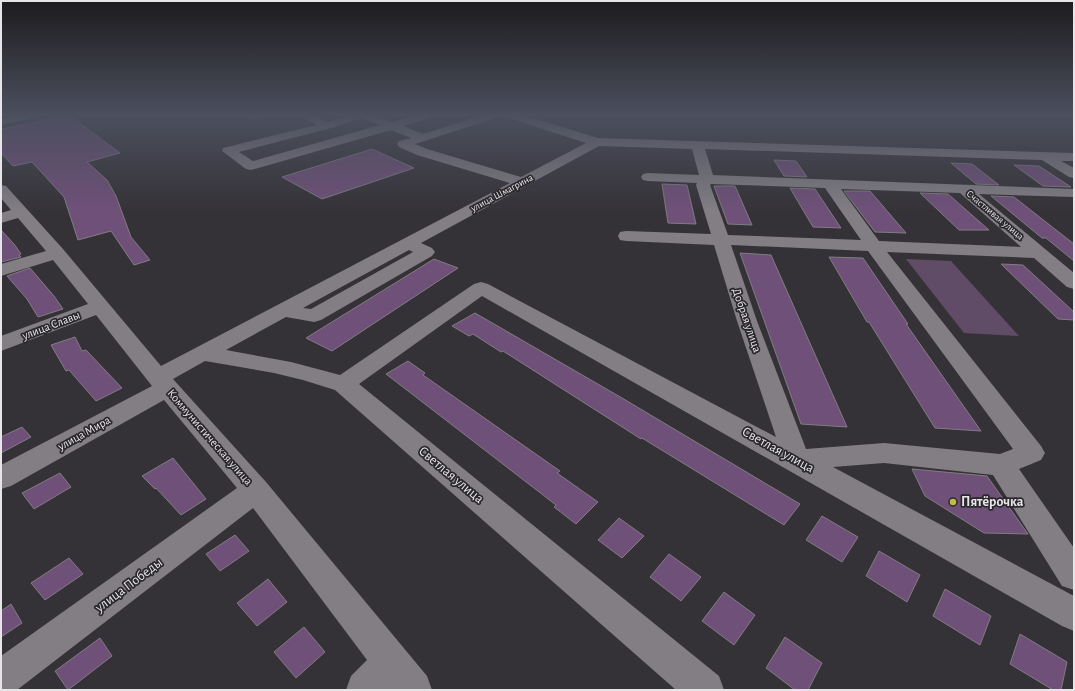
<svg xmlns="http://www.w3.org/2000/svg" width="1075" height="691" viewBox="0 0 1075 691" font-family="'Alegreya Sans',sans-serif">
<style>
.green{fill:#614c67}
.building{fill:#6f5079;stroke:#817c82}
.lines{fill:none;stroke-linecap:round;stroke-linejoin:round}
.minor{fill:#827e84;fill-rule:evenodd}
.poi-dot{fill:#c1bd40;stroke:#2b282d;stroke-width:1.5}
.labels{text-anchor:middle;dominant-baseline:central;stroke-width:3.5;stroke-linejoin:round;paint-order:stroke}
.far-street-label{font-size:10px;fill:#e7e5e8;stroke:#2b282d}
.street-label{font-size:12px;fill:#e7e5e8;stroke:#2b282d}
.near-street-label{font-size:14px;fill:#e7e5e8;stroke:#2b282d}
.near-poi-label{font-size:14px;font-weight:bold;fill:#e7e5e8;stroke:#2b282d;text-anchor:start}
</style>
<rect width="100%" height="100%" fill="#353237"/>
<path class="green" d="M906 259 951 261 1019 336 964 333Z"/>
<path class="building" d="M69 115 120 153 87 162 107 180 116 196 131 237 150 260 134 265 111 231 78 240 64 197 32 162 13 166 1 153V129Z
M372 149 414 168 322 199 282 177Z
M774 160 796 161 807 177 784 176Z
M951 163 972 164 999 185 976 184Z
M1014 165 1039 166 1071 187 1043 186Z
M662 184 687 185 696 224 668 223Z
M714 186H735L752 225 728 224Z
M790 188 815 189 841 228 813 227Z
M844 191H870L906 233 875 232Z
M920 193 948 194 989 230H959Z
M991 196 1014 197 1074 244V261L1046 238H1042Z
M1 230 14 244 21 254 19 255 21 257 1 262Z
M740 253 771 255 847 427 801 424Z
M829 257 863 258 908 324H906L981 431 935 428 869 322H867Z
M434 259 458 268 332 351 306 338Z
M1001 264 1023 265 1074 312V320L1058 319Z
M30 268 54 296 63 309 38 317 27 299 7 276Z
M475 313 622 398 800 504 784 525 642 438 641 439 503 351 501 352 473 334 469 336 452 326Z
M75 337 82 351 86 350 122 388 96 401 69 370 66 371 51 345Z
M408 361 425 373 423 375 560 471 557 473 598 502 576 524 554 507 556 505 386 374Z
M22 427 31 437 1 453V437Z
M173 458 206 499 181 515 156 488 155 489 142 476Z
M912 469 987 476 1028 534 984 533 925 496Z
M60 473 71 487 34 509 22 493Z
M822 516 858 537 842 562 806 540Z
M619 518 644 536 622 558 598 540Z
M235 535 249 551 220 571 206 554Z
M879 551 920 575 907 602 866 576Z
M669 554 701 577 681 601 650 577Z
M69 558 83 574 45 600 31 583Z
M268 579 287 602 257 626 237 603Z
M945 589 991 616 980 645 933 616Z
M724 592 755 615 734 645 702 621Z
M11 604 22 623 1 637V611Z
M304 627 325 652 296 678 274 652Z
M1020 634 1067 662 1061 690H1053L1010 664Z
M785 637 822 663 808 690H795L766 668Z
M100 638 112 656 68 690 55 671Z"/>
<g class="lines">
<path class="minor" d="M16 115H39L38 117 1 125V119Z
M242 115H265L264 117 252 120Z
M299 115H314L328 122 348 115H375L392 122 415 115H430L429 118 403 126 423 134 482 115H500L499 117 415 144 427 149 521 177 586 143 506 117 505 115H523L598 138 1074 153V161H1061L1074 168V178L1069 177 1042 160 705 149 713 175 1074 189V197L979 194 1074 273V289L1067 287 1034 258 887 252 1041 446 1045 453 1041 460 1019 469 1074 548V590L1062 586 993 475 884 463 833 467 1074 596V631L1062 626 482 296 359 384 719 676 724 690H676L335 390 303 380 274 373 205 361 173 379 266 482 427 676 432 690H346L351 676 367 660 253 508 17 690H1V656L237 488 164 400 11 486 1 489V465L152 386 96 315 1 351V336L88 304 53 260 1 276V264L46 251 18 218 1 223V213L11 210 1 198V185L6 186 63 249 161 366 510 183 417 155 399 147 397 144 399 141 411 138 391 130 251 170 246 169 222 151 223 148 316 125ZM362 118 380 125 253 161 239 152 331 128ZM599 146 692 149 699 175 648 173 643 174 641 177 643 180 648 181 697 183 696 185 711 234 626 231 620 232 618 236 620 240 626 241 714 245 737 321 776 437 488 284 481 282 474 284 340 375 291 362 226 350 286 317 314 322 321 320 432 256 435 252 432 248 421 243ZM711 184 825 188 861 240 728 235 710 185ZM841 189 960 193 1021 247 879 241ZM731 245 868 251 1013 449 1000 454 884 443 806 449 757 321ZM409 250 413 252 311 309 303 308Z"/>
</g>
<linearGradient id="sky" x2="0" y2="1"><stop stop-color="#1d1c1e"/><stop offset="0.54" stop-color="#4b4f5e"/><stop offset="1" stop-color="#4b4f5e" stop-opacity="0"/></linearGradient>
<rect width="1075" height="212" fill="url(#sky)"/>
<circle class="poi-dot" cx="953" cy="502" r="4"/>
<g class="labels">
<g class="far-street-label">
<text transform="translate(502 193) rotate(-28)">улица Шмагрина</text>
<text transform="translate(995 215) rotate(40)">Счастливая улица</text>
</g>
<g class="street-label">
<text transform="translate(747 320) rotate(71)">Добрая улица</text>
<text transform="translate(51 325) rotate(-21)">улица Славы</text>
<text transform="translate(84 433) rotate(-29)">улица Мира</text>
<text transform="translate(210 437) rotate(49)">Коммунистическая улица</text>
</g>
<g class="near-street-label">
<text transform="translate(778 450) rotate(29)">Светлая улица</text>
<text transform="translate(451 475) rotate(40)">Светлая улица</text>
<text transform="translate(129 585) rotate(-37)">улица Победы</text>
</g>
<g class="near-poi-label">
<text x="961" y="502">Пятёрочка</text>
</g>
</g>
<rect width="1075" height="691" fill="none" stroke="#e7e5e8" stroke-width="4"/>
</svg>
